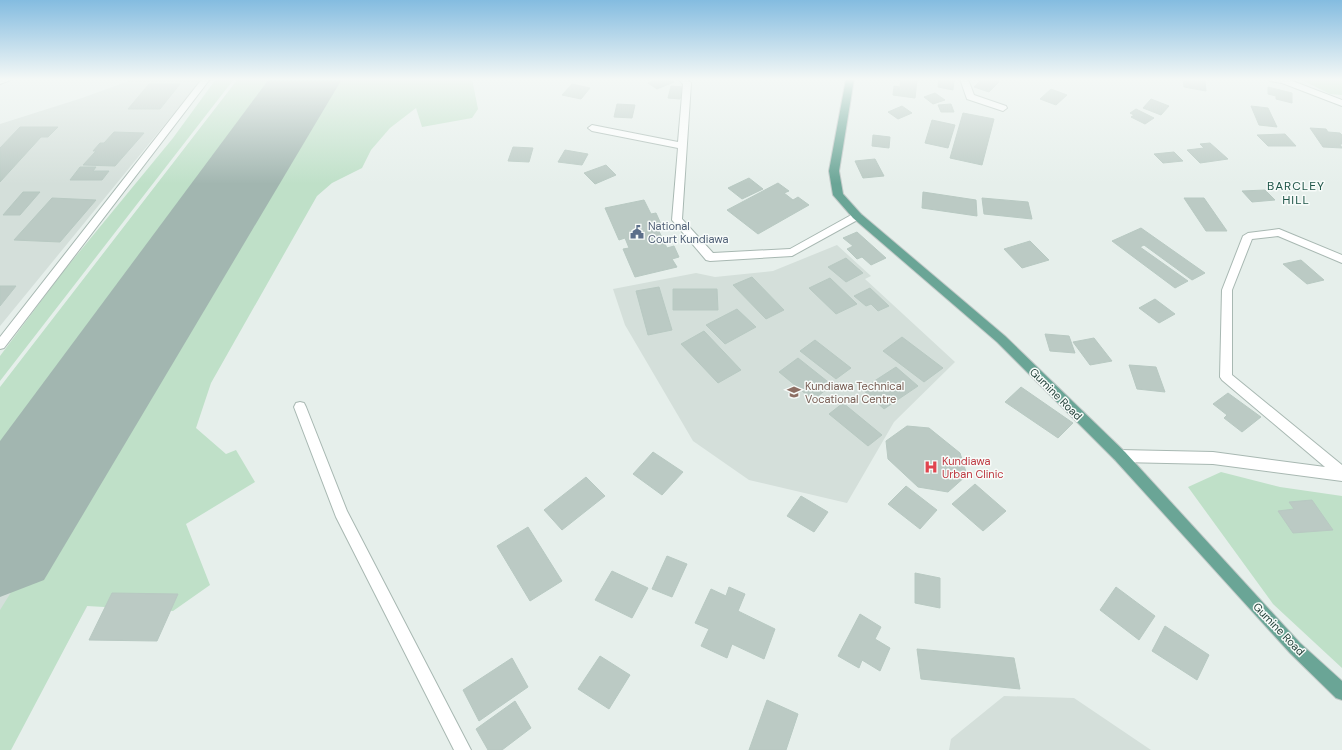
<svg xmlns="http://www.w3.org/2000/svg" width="1342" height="750" viewBox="0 0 1342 750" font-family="'DM Sans',sans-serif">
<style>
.built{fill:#d4dfda}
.green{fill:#bfe0c8}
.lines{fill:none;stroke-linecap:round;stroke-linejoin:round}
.runway{fill:#a2b6b0;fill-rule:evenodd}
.building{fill:#bbcac4;stroke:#b8c9c2}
.minor-casing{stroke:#a8b8b2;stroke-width:2}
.major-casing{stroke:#c2cac8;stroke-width:2}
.minor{fill:#fff;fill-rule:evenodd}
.major{fill:#6aa596;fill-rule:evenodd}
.labels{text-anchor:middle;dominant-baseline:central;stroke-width:3;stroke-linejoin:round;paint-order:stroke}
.service-label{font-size:11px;fill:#4e5e75;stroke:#f7fbf9;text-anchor:start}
.education-label{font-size:11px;fill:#785e54;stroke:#f7fbf9;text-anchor:start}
.street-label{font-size:11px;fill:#24423a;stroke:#f7fbf9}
.health-label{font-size:11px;fill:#be3a42;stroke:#f7fbf9;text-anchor:start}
.neighbourhood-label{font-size:12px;letter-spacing:1px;fill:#1f5548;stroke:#f7fbf9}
</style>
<rect width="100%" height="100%" fill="#e6efeb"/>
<path class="built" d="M134 79H202L0 326V124L82 98Z
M238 79H378L8 750H0V388Z
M837 245 871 276 865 279 955 362 894 422 847 503 749 480 693 441 625 325 613 289 696 273 715 277 773 271Z
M1004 696 1074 698 1151 750H949L951 739Z"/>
<path class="green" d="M216 79H234L0 381V356L62 273 173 138Z
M238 79H273L154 248 14 437 0 453V387Z
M331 79H472L478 109 472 118 422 127 416 108 390 128 371 150 362 168 332 183 317 196 211 383 196 428 226 454 236 450 255 482 186 524 210 585 173 611 87 606 11 750H0V610Z
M1300 79H1342V95L1330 94Z
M1221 472 1280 487 1342 496V668L1273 604 1188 487Z"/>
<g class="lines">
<path class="runway" d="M269 79H342L44 580 0 597V441Z"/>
</g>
<path class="building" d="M658 79H670L674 82 657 89 648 83Z
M901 79 917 81 915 98 893 95 894 86 900 87Z
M939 79 954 80 953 90 938 87Z
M982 79H989L999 82 989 92 974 87Z
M1183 79 1205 81 1206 91 1184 87Z
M149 84H180L160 109H128Z
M572 84 590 88 581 99 562 95Z
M671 86 684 87 680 99 668 98Z
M1268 87 1292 93V103L1276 99V96L1268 94Z
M1051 89 1067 95 1056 105 1040 99Z
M935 93 945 100 933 104 924 97Z
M1151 99 1169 106 1161 115 1143 108Z
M617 104 635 105 632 118 614 117Z
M951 104 954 112H941L938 105Z
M902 106 912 113 898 119 888 112Z
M1251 106 1268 108 1277 127 1259 125Z
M1136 109 1154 118 1145 124 1131 117 1134 115 1130 113Z
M963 113 994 119 982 165 950 158Z
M932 120 955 125 948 148 925 143Z
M20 127H58L48 137H41L0 182V148Z
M1310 128 1326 129 1328 132 1340 133 1342 135V144H1340L1342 148 1323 147Z
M114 132 144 133 115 166 83 165 96 151H93L100 143H104Z
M1285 134 1296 146H1268L1257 135Z
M873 135 890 137 889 148 872 146Z
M1210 143 1228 159 1200 163 1187 150 1204 148 1200 144Z
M513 147 533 148 529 162 508 161Z
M565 150 588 154 582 165 558 162Z
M1174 152 1183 161 1163 163 1154 154Z
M875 159 884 176 863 178 855 161Z
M606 165 616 175 595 184 584 173Z
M80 167H96L93 171H109L102 180H70Z
M749 178 763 189 742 199 728 188Z
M778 183 789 191 784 193 793 200 798 197 809 205 758 234 727 210Z
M1265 190 1275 200 1252 202 1242 191Z
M23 192H40L20 215H3Z
M923 192 976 200 977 216 922 208Z
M52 198 96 200 60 242 14 240Z
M982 198 1028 202 1032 219 984 214Z
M1184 198H1204L1227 231H1206Z
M644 200 651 214 656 213 661 224 656 225 667 248 674 246 679 257 672 259 677 267 635 277 623 249 629 248 625 238 619 240 605 208Z
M1141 228 1205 273 1192 280 1144 245 1140 247 1188 281 1175 288 1112 241Z
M857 232 886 258 871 265 862 257 857 259 847 249 853 246 843 238Z
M1030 241 1049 260 1022 268 1004 249Z
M846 258 863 273 846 282 828 267Z
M1301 260 1324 280 1307 284 1283 264Z
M752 277 784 310 766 319 733 285Z
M830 278 857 304 836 314 809 288Z
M0 286H16L0 306Z
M659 287 672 330 648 335 636 291Z
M870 288 889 306 878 311 871 304 866 306 854 296Z
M673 289H717L718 310H673Z
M1155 299 1175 314 1159 323 1139 308Z
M737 309 756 327 725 344 706 325Z
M704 331 741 370 718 383 681 344Z
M1045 334 1069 336 1075 353 1050 351Z
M902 337 943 368 924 382 883 351Z
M1094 338 1112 361 1090 365 1073 342Z
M815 340 851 368 836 379 800 351Z
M798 358 832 385 813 400 779 372Z
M1129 365 1156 367 1165 392 1137 389Z
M896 367 918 386 884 409 862 389Z
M1021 387 1073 423 1058 438 1005 402Z
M1228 393 1261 417 1242 432 1224 418 1227 415 1213 404Z
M843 403 882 435 868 446 829 414Z
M907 426 929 428 960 453 967 475 948 492 918 487 888 459 886 441Z
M653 452 683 472 662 495 633 474Z
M586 477 605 496 562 530 544 510Z
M975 484 1006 511 983 531 952 504Z
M906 486 937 510 920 529 888 504Z
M801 496 828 512 814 532 787 516Z
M1312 500 1333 530 1293 533 1278 511 1294 509 1289 502Z
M528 527 562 581 530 601 497 546Z
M667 556 687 564 672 597 652 589Z
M612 571 648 588 632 618 595 600Z
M915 573 940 578V608L915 603Z
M729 587 745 594 738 611 775 629 764 659 732 644 727 658 701 646 709 629 695 623 711 589 726 596Z
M1116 587 1155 616 1139 640 1100 610Z
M112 593 178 594 157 641 89 640Z
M860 614 881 627 875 639 890 648 880 671 862 660 859 668 838 656Z
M1165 626 1209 655 1197 680 1152 651Z
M917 649 1014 658 1020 689 921 679Z
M600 656 630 675 609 709 578 689Z
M512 658 528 687 479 721 463 690Z
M767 700 798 714 786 750H749Z
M515 701 531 728 502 750H488L476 729Z"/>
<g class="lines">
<g class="minor-casing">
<path id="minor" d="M0 79H13L0 84Z
M202 79H210L4 348 0 349V337Z
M678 79H687L691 83 682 219 713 253 790 249 853 214H861L862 216 861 218 792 256 710 261 706 260 672 220 678 148 592 131 588 128 592 125 678 142 683 84Z
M960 79H968L974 95 1006 106 1007 108 1003 111 967 99Z
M1269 79H1287L1342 100V106L1282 83 1270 81Z
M1279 229 1342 255V263L1278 236 1252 239 1232 290V375L1342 465V481L1213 464 1120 462 1115 460 1113 456 1115 452 1120 450 1213 452 1325 467 1222 380 1220 377 1222 290 1243 236 1248 233Z
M300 402 304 403 306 407 347 511 471 750H454L336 517 294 407 296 403Z"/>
</g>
<g class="major-casing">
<path id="major" d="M846 79H854L839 171 843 194 861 214 1005 336 1125 452 1300 643 1342 681V700L1336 698 1290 653 1115 460 997 342 853 218 833 195 829 171Z"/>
</g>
<use href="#minor" class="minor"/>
<use href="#major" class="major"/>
</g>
<linearGradient id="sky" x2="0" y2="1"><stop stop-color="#84bce0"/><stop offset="0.43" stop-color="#f4f8f6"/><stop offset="1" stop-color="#f4f8f6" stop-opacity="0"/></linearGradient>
<rect width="1342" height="184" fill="url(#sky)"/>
<defs>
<g id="civic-bare" transform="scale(1.08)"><path d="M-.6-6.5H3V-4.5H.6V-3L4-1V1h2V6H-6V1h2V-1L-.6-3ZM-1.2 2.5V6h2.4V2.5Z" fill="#5c6f8a" stroke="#f7fbf9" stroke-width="2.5" paint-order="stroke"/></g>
<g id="university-bare" transform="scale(1.08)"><path d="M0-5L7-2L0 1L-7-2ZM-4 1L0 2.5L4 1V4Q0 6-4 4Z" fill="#8d6e63" stroke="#f7fbf9" stroke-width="2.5" paint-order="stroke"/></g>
<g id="hospital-bare" transform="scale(1.08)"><path d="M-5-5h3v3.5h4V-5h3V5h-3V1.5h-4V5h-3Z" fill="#e0444e" stroke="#f7fbf9" stroke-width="2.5" paint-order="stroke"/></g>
</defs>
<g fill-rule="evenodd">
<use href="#civic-bare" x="637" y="232"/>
<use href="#university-bare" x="794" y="392"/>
<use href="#hospital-bare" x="931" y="467"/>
</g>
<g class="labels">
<g class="service-label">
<text x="648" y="226">National<tspan x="648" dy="13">Court Kundiawa</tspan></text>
</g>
<g class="education-label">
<text x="805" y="386">Kundiawa Technical<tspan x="805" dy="13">Vocational Centre</tspan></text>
</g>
<g class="street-label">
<text transform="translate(1056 394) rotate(45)">Gumine Road</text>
<text transform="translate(1279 629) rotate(46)">Gumine Road</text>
</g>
<g class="health-label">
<text x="942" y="461">Kundiawa<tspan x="942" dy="13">Urban Clinic</tspan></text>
</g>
<g class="neighbourhood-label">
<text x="1296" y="186">BARCLEY<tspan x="1296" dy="14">HILL</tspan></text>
</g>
</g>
</svg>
